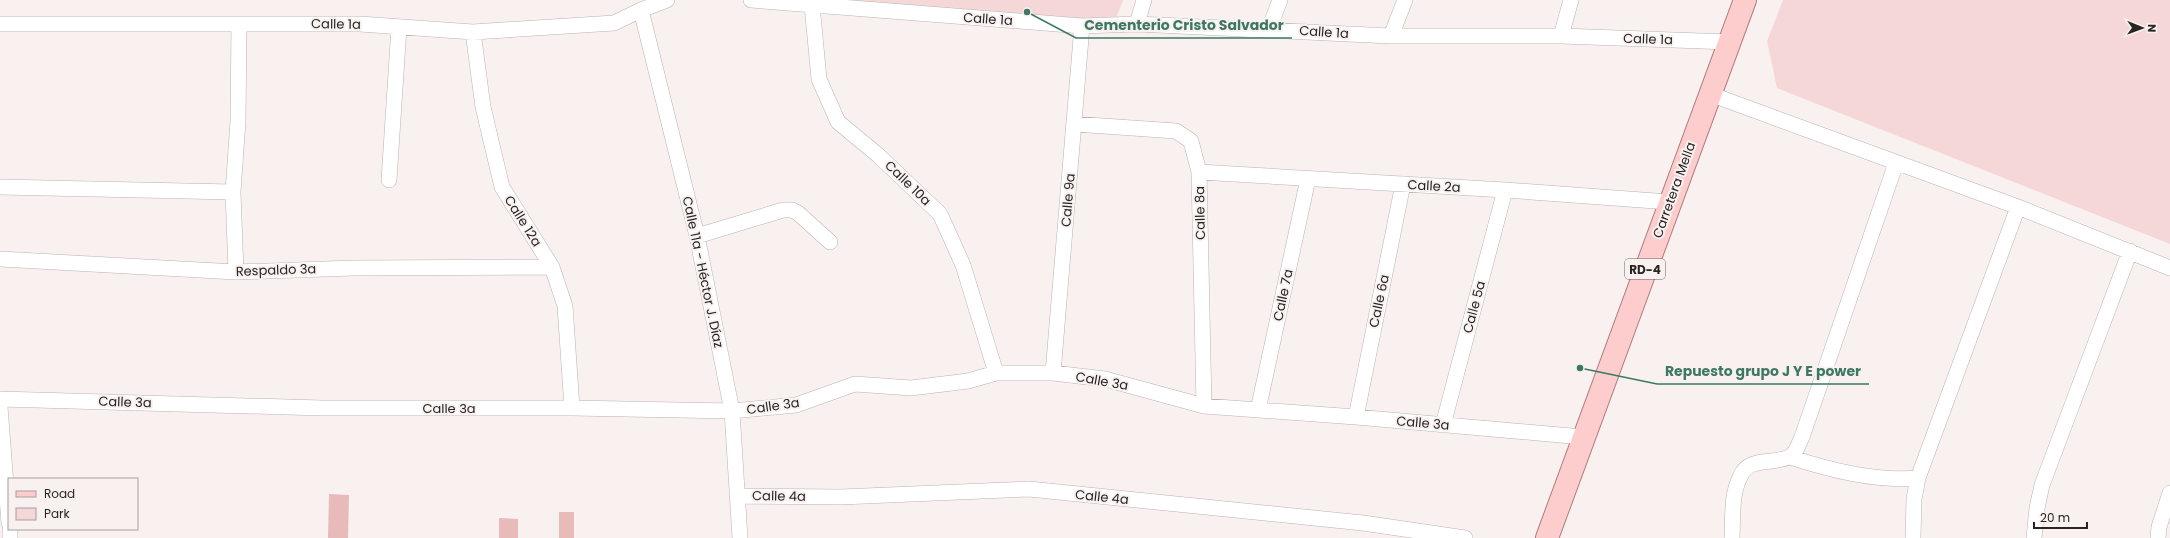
<svg xmlns="http://www.w3.org/2000/svg" width="2170" height="538" viewBox="0 0 2170 538" font-family="Poppins,sans-serif">
<style>
.green{fill:#f6d7d7}
.building{fill:#e9baba}
.lines{fill:none;stroke-linecap:round;stroke-linejoin:round}
.street-casing{stroke:#bab3b3;stroke-width:16}
.primary-casing{stroke:#b17c7d;stroke-width:24}
.street{stroke:#fff;stroke-width:15}
.primary{stroke:#fdcdce;stroke-width:22}
.labels{text-anchor:middle;dominant-baseline:central;stroke-width:4;stroke-linejoin:round;paint-order:stroke}
.shield{fill:#f8f1f0;stroke:#666261;stroke-width:1}
.shield-label{font-size:12px;font-weight:bold;fill:#272424}
.street-label{font-size:13px;fill:#272424;stroke:#f8f1f0}
.leader{fill:none;stroke:#3c7862;stroke-width:1.5}
.callout-dot{fill:#3c7862;stroke:#f8f1f0;stroke-width:1.5}
.callout-label{font-size:14px;text-anchor:middle;font-weight:bold;fill:#3c7862;stroke:#f8f1f0;stroke-width:4;stroke-linejoin:round;paint-order:stroke}
</style>
<rect width="100%" height="100%" fill="#f8f1f0"/>
<path class="green" d="M758 0H1123L1114 24Z
M1783 0H2170V244L1777 88 1767 41Z"/>
<path class="building" d="M329 494 349 495 348 538H328Z
M559 512H574V538H559Z
M499 518 518 519V538H499Z"/>
<g class="lines">
<g class="street-casing">
<path id="street" d="M751 0 1082 26 1137 24 1391 36H1561L1730 42
M812 5 819 79 838 122 878 155 940 214 963 265 996 373
M641 10 697 236 732 411 740 538
M0 24H360L473 32 614 23 641 10 667 0
M1137 24 1144 0
M1269 29 1280 0
M473 32 483 107 502 187 552 267 565 306 572 408
M1391 36 1405 0
M1561 36 1571 0
M1710 94 2018 207 2170 268
M1074 124 1176 131 1191 141 1199 172 1204 406
M1199 172 1505 190 1669 202
M389 180 399 27
M0 187 233 192
M697 236 783 210H792L798 213 830 242
M0 259 236 272 353 268 552 267
M236 272 233 192 238 121 239 24
M1053 373 1082 26
M0 399 322 408H572L732 411 796 405 855 384 911 388 968 381 996 373H1053L1105 379 1204 406 1356 417 1583 437
M0 407 9 523
M1258 410 1308 179
M1356 417 1403 184
M1443 425 1505 190
M1790 457C1829 470 1876 482 1918 478
M737 496 841 497 1029 489 1363 523 1465 538
M10 529V538
M1732 538C1733 518 1731 495 1740 477 1749 456 1771 465 1789 457 1796 454 1799 443 1802 437L1896 163
M1913 538 1914 499 1918 478 2018 207
M2034 538 2037 508 2042 485 2130 251
M2158 538 2159 527 2170 493"/>
</g>
<g class="primary-casing">
<path id="primary" d="M1547 538 1745 0"/>
</g>
<use href="#street" class="street"/>
<use href="#primary" class="primary"/>
</g>
<g class="labels">
<rect class="shield" x="1625" y="259" width="40" height="20" rx="3"/>
<g class="shield-label">
<text x="1645" y="269">RD-4</text>
</g>
<g class="street-label">
<text transform="translate(988 19) rotate(4)">Calle 1a</text>
<text transform="translate(336 24) rotate(1)">Calle 1a</text>
<text transform="translate(1324 32) rotate(4)">Calle 1a</text>
<text transform="translate(1648 39) rotate(2)">Calle 1a</text>
<text transform="translate(908 183) rotate(44)">Calle 10a</text>
<text transform="translate(1434 186) rotate(3)">Calle 2a</text>
<text transform="translate(1674 190) rotate(-70)">Carretera Mella</text>
<text transform="translate(1068 200) rotate(-85)">Calle 9a</text>
<text transform="translate(1200 213) rotate(-91)">Calle 8a</text>
<text transform="translate(523 221) rotate(58)">Calle 12a</text>
<text transform="translate(276 270) rotate(-2)">Respaldo 3a</text>
<text transform="translate(703 272) rotate(78)">Calle 11a - Héctor J. Díaz</text>
<text transform="translate(1283 295) rotate(-78)">Calle 7a</text>
<text transform="translate(1379 301) rotate(-78)">Calle 6a</text>
<text transform="translate(1474 307) rotate(-75)">Calle 5a</text>
<text transform="translate(1102 381) rotate(10)">Calle 3a</text>
<text transform="translate(125 402) rotate(2)">Calle 3a</text>
<text transform="translate(773 406) rotate(-8)">Calle 3a</text>
<text x="449" y="408">Calle 3a</text>
<text transform="translate(1423 423) rotate(5)">Calle 3a</text>
<text transform="translate(779 496) rotate(1)">Calle 4a</text>
<text transform="translate(1102 497) rotate(6)">Calle 4a</text>
</g>
</g>
<path class="leader" d="M1027 12L1076 38H1292M1580 368L1657 384H1869"/>
<g class="callout-dot">
<circle cx="1027" cy="12" r="4"/>
<circle cx="1580" cy="368" r="4"/>
</g>
<g class="callout-label">
<text x="1184" y="30">Cementerio Cristo Salvador</text>
<text x="1763" y="376">Repuesto grupo J Y E power</text>
</g>
<rect x="8" y="478" width="130" height="52" fill="#f8f1f0" stroke="#a49f9e"/>
<rect x="16" y="491" width="20" height="6" fill="#fdcdce" stroke="#a49f9e"/>
<text x="44" y="498" font-size="12" fill="#272424">Road</text>
<rect x="16" y="508" width="20" height="12" fill="#f6d7d7" stroke="#a49f9e"/>
<text x="44" y="518" font-size="12" fill="#272424">Park</text>
<g transform="translate(2142 28) rotate(91)" stroke="#f8f1f0" stroke-width="3" paint-order="stroke">
<path d="M0-3L7 15L0 10L-7 15Z" fill="#272424"/>
<text y="-6" font-size="11" font-weight="bold" text-anchor="middle" fill="#272424">N</text>
</g>
<path d="M2034 522v6h53v-6" fill="none" stroke="#272424" stroke-width="2"/>
<text x="2040" y="522" font-size="12" fill="#272424" stroke="#f8f1f0" stroke-width="3" paint-order="stroke">20 m</text>
</svg>
